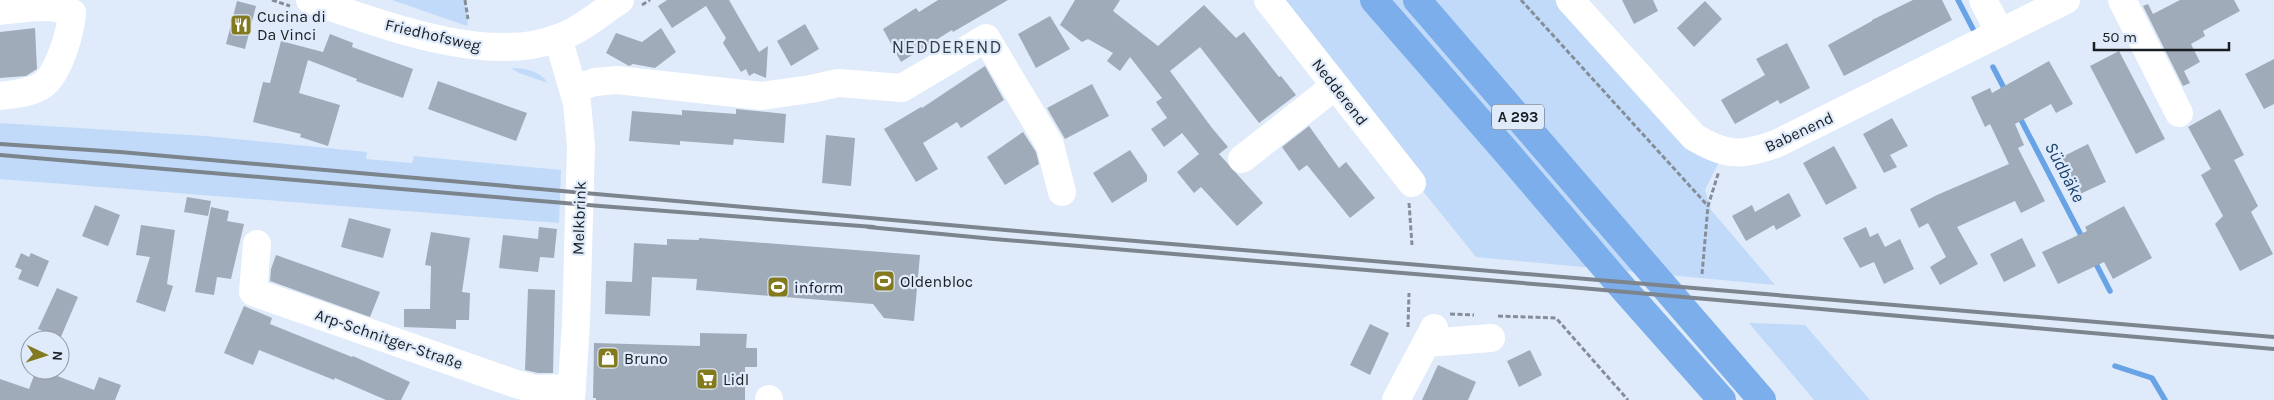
<svg xmlns="http://www.w3.org/2000/svg" width="2274" height="400" viewBox="0 0 2274 400" font-family="Karla,sans-serif">
<style>
.green{fill:#c1daf9}
.lines{fill:none;stroke-linecap:round;stroke-linejoin:round}
.stream{stroke:#68a3e6;stroke-width:5.5}
.building{fill:#9fabb8}
.path{stroke:#858e98;stroke-width:3;stroke-dasharray:5 2.5;stroke-linecap:butt}
.minor{stroke:#fff;stroke-width:28}
.highway{stroke:#7baeea;stroke-width:28}
.rail{stroke:#7c848e;stroke-width:4}
.labels{text-anchor:middle;dominant-baseline:central;stroke-width:4.5;stroke-linejoin:round;paint-order:stroke}
.shield{fill:#dfebfa;stroke:#555c64;stroke-width:1}
.shield-label{font-size:15px;font-weight:bold;fill:#1a1e23}
.poi-label{font-size:16px;fill:#1a1e23;stroke:#dfebfa;text-anchor:start}
.street-label{font-size:16px;fill:#1a1e23;stroke:#dfebfa}
.neighbourhood-label{font-size:18px;letter-spacing:1px;fill:#353f4a;stroke:#dfebfa}
.water-label{font-size:18px;font-style:italic;fill:#19416d;stroke:#dfebfa}
</style>
<rect width="100%" height="100%" fill="#dfebfa"/>
<path class="green" d="M392 0H465L468 19 467 26Z
M1269 0H1555L1594 43 1724 152 1705 190 1711 210 1775 285 1476 257Z
M511 68C525 68 540 71 548 83L519 73Z
M0 123 206 136 367 152 366 159 412 163 414 156 561 170 559 223 0 179Z
M1749 323 1805 325 1870 400H1814Z"/>
<g class="lines">
<path class="stream" d="M1958 0 1973 29
M1993 67 2006 92
M2019 116 2084 241
M2094 260 2110 291
M2115 366 2152 378 2165 400"/>
</g>
<path class="building" d="M667 0H729L759 52 768 46 766 78 754 73 749 76 746 69 741 72 723 43 726 38 706 6 672 28 658 6Z
M938 0H1008L953 32 952 30 901 62 883 29 916 8 919 12Z
M1075 0H1120L1113 11 1158 46 1204 5 1236 38 1244 32 1279 77 1281 76 1296 95 1259 123 1200 47 1170 71 1212 128 1228 147 1219 154 1263 203 1237 226 1201 187 1194 193 1177 172 1199 154 1182 133 1164 147 1151 129 1167 118 1156 102 1162 98 1130 57 1120 71 1107 61 1113 53 1088 39 1082 42 1060 25Z
M1622 0H1653L1658 11 1634 24Z
M1913 0H1942L1952 20 1844 76 1828 45 1872 21V20Z
M2180 0H2234L2240 11 2203 31 2205 36 2191 44 2200 62 2184 71 2190 83 2183 86 2143 6 2148 4 2153 14Z
M237 1 256 6 245 49 226 44Z
M1705 1 1722 19 1694 47 1677 28Z
M1050 16 1070 49 1036 68 1018 34Z
M805 24 819 49 791 66 777 41Z
M35 28 37 69 26 76 0 78V32Z
M661 28 676 52 655 68 633 64 629 66 606 53 616 33 642 42Z
M330 34 353 43 352 47 413 69 403 98 356 81 357 79 308 60 299 93 340 105 328 146 300 137 301 134 253 122 263 82 270 83 281 41 323 52Z
M1787 43 1810 88 1780 104 1778 100 1735 124 1721 100 1765 75 1756 59Z
M2119 51 2165 139 2136 154 2090 66Z
M2274 59V104L2264 109 2245 74Z
M2049 61 2073 104 2056 113 2051 104 2015 124 2024 145 2018 148 2045 201 2021 213 2015 201 1957 227 1978 264 1940 285 1930 267 1946 257 1928 223 1919 228 1910 209 1937 195 2009 164 1990 124 1985 127 1971 97 1990 88 1992 93Z
M985 66 1004 100 961 128 957 122 923 143 938 169 916 182 884 129 921 107 922 108Z
M438 81 527 113 516 141 428 109Z
M1092 84 1109 116 1065 139 1047 108Z
M736 109 786 114 784 143 734 139 733 145 680 141V145L629 141 632 111 682 115V110L736 114Z
M2220 109 2244 155 2234 160 2258 206 2251 212 2273 254 2240 271 2215 224 2223 216 2201 175 2211 169 2188 127Z
M1892 118 1908 146 1890 155 1897 167 1884 173 1863 134Z
M1309 126 1339 168 1346 162 1375 198 1350 218 1307 165 1299 171 1282 147Z
M1023 132 1036 152 1039 164 1005 185 987 157Z
M826 135 855 138 851 186 822 183Z
M2088 144 2106 182 2080 194 2062 157Z
M1834 146 1857 188 1826 205 1803 163Z
M1130 150 1147 175V181L1112 203 1093 173Z
M1789 193 1801 216 1776 230 1774 225 1746 241 1732 216 1752 205 1755 212Z
M187 197 211 201 208 216 184 212Z
M95 205 120 215 108 246 82 236Z
M2124 206 2152 258 2113 279 2104 262 2058 284 2042 252 2087 231 2085 227Z
M211 207 229 211 227 221 244 224 231 279 217 277 214 295 195 292Z
M349 218 391 229 383 258 341 247Z
M141 225 175 230 167 284 173 286 165 312 136 302 150 257 136 255Z
M539 227 557 229 554 258 540 257 538 272 499 268 503 235 538 239Z
M1866 227 1870 237 1878 233 1885 247 1900 239 1914 269 1884 284 1874 262 1860 268 1843 238Z
M431 232 470 238 462 292 470 293 469 320H456V329L404 327V309H430L431 266 425 265Z
M699 238 920 255 914 321 884 318 873 304 696 290 697 279 652 277 650 316 605 314 606 281 632 282 634 243 667 245V239L699 240Z
M2022 238 2036 266 2004 282 1990 254Z
M21 253 29 257 31 253 49 261 38 287 18 279 22 270 15 267Z
M276 255 380 292 370 317 270 281 271 269Z
M57 288 78 297 60 339 38 329Z
M528 289 555 290 553 373H538L525 370Z
M244 306 272 318 270 324 352 357 353 356 410 382 401 400H386L335 378 334 380 259 350 253 365 224 353Z
M1370 324 1389 333 1370 375 1350 365Z
M700 333 747 334 746 348H757V367H745V400H596V398H593L594 343 700 346Z
M1530 350 1542 375 1519 387 1507 361Z
M1438 365 1476 382 1468 400H1422Z
M36 370H54L52 374 94 390 99 377 121 385 115 400H0V379L29 389Z"/>
<g class="lines">
<path class="path" d="M272 0 290 6
M465 0 468 19
M1521 0 1708 206
M642 5 650 0
M1409 203 1412 245
M1702 274 1708 206 1719 171
M1450 314 1474 315
M1498 316 1556 318 1628 400
M1408 327 1409 293"/>
<path class="minor" d="M310 0C379 23 487 66 558 38 581 30 600 13 620 0
M1268 0 1412 183
M1570 0 1694 137C1727 157 1743 156 1778 143L2066 0
M1983 0 2000 33
M2122 0 2179 113
M0 11C22 9 51 2 72 13 71 31 59 72 44 84 33 93 14 94 0 96
M558 38 577 103 581 146 576 323 571 400
M573 89 595 82 617 80 762 96 811 89 838 83 902 88 986 38 1050 145 1062 192
M1242 159 1335 86
M257 244 253 292 516 384 536 389 572 388
M1427 343 1491 338
M769 400V399
M1396 400 1434 328"/>
<path class="highway" d="M1374 0 1509 155 1614 278 1722 400
M1417 0 1762 400"/>
<path class="rail" d="M0 144 120 152 1017 231 2274 337
M0 155 600 206 874 227
M868 227 994 239 1558 286 2274 349"/>
</g>
<defs>
<g id="restaurant-square" transform="scale(1.125)"><rect x="-9" y="-9" width="18" height="18" rx="4" fill="#83791e" stroke="#dfebfa"/><path d="M-5-6h1v4h1v-4h1v4h1v-4h1v5L-1.5 .5V6h-2V.5L-5-1ZM5-6V6H3V1.5H1.5Q1.5-4 5-6Z" fill="#fff"/></g>
<g id="stadium-square" transform="scale(1.125)"><rect x="-9" y="-9" width="18" height="18" rx="4" fill="#83791e" stroke="#dfebfa"/><path d="M0-5a6.5 5 0 1 0 0 10a6.5 5 0 1 0 0-10ZM-3.5-1.8h7v3.6h-7Z" fill="#fff"/></g>
<g id="shop-square" transform="scale(1.125)"><rect x="-9" y="-9" width="18" height="18" rx="4" fill="#83791e" stroke="#dfebfa"/><path d="M-5-2.5h2.3a2.7 3.5 0 0 1 5.4 0H5L5.5 6h-11ZM-1.5-2.5h3a1.5 2.3 0 0 0-3 0Z" fill="#fff"/></g>
<g id="supermarket-square" transform="scale(1.125)"><rect x="-9" y="-9" width="18" height="18" rx="4" fill="#83791e" stroke="#dfebfa"/><path d="M-6-5.5h2.5l.6 2H6L4.5 2H-2.5L-4.4-4H-6ZM-1.5 3.2a1.3 1.3 0 1 0 .1 0ZM3 3.2a1.3 1.3 0 1 0 .1 0Z" fill="#fff"/></g>
</defs>
<g fill-rule="evenodd">
<use href="#restaurant-square" x="241" y="25"/>
<use href="#stadium-square" x="884" y="281"/>
<use href="#stadium-square" x="778" y="287"/>
<use href="#shop-square" x="608" y="358"/>
<use href="#supermarket-square" x="707" y="379"/>
</g>
<g class="labels">
<rect class="shield" x="1492" y="104.5" width="52" height="25" rx="4"/>
<g class="shield-label">
<text x="1518" y="117">A 293</text>
</g>
<g class="poi-label">
<text x="257" y="16">Cucina di<tspan x="257" dy="18">Da Vinci</tspan></text>
<text x="900" y="281">Oldenbloc</text>
<text x="794" y="287">inform</text>
<text x="624" y="358">Bruno</text>
<text x="723" y="379">Lidl</text>
</g>
<g class="street-label">
<text transform="translate(433 35) rotate(13)">Friedhofsweg</text>
<text transform="translate(1340 92) rotate(52)">Nedderend</text>
<text transform="translate(1799 132) rotate(-25)">Babenend</text>
<text transform="translate(579 218) rotate(-88)">Melkbrink</text>
<text transform="translate(389 339) rotate(19)">Arp-Schnitger-Straße</text>
</g>
<g class="neighbourhood-label">
<text x="947" y="47">NEDDEREND</text>
</g>
<g class="water-label">
<text transform="translate(2065 172) rotate(62)">Südbäke</text>
</g>
</g>
<g transform="translate(45 355) rotate(94)"><circle r="24" fill="#dfebfa" stroke="#9099a4"/>
<path d="M0-4L9 19L0 12L-9 19Z" fill="#83791e"/>
<text y="-8" font-size="14" font-weight="bold" text-anchor="middle" fill="#1a1e23">N</text>
</g>
<path d="M2094 42v8h135v-8" fill="none" stroke="#1a1e23" stroke-width="2.5"/>
<text x="2102" y="42" font-size="15" fill="#1a1e23" stroke="#dfebfa" stroke-width="4" paint-order="stroke">50 m</text>
</svg>
